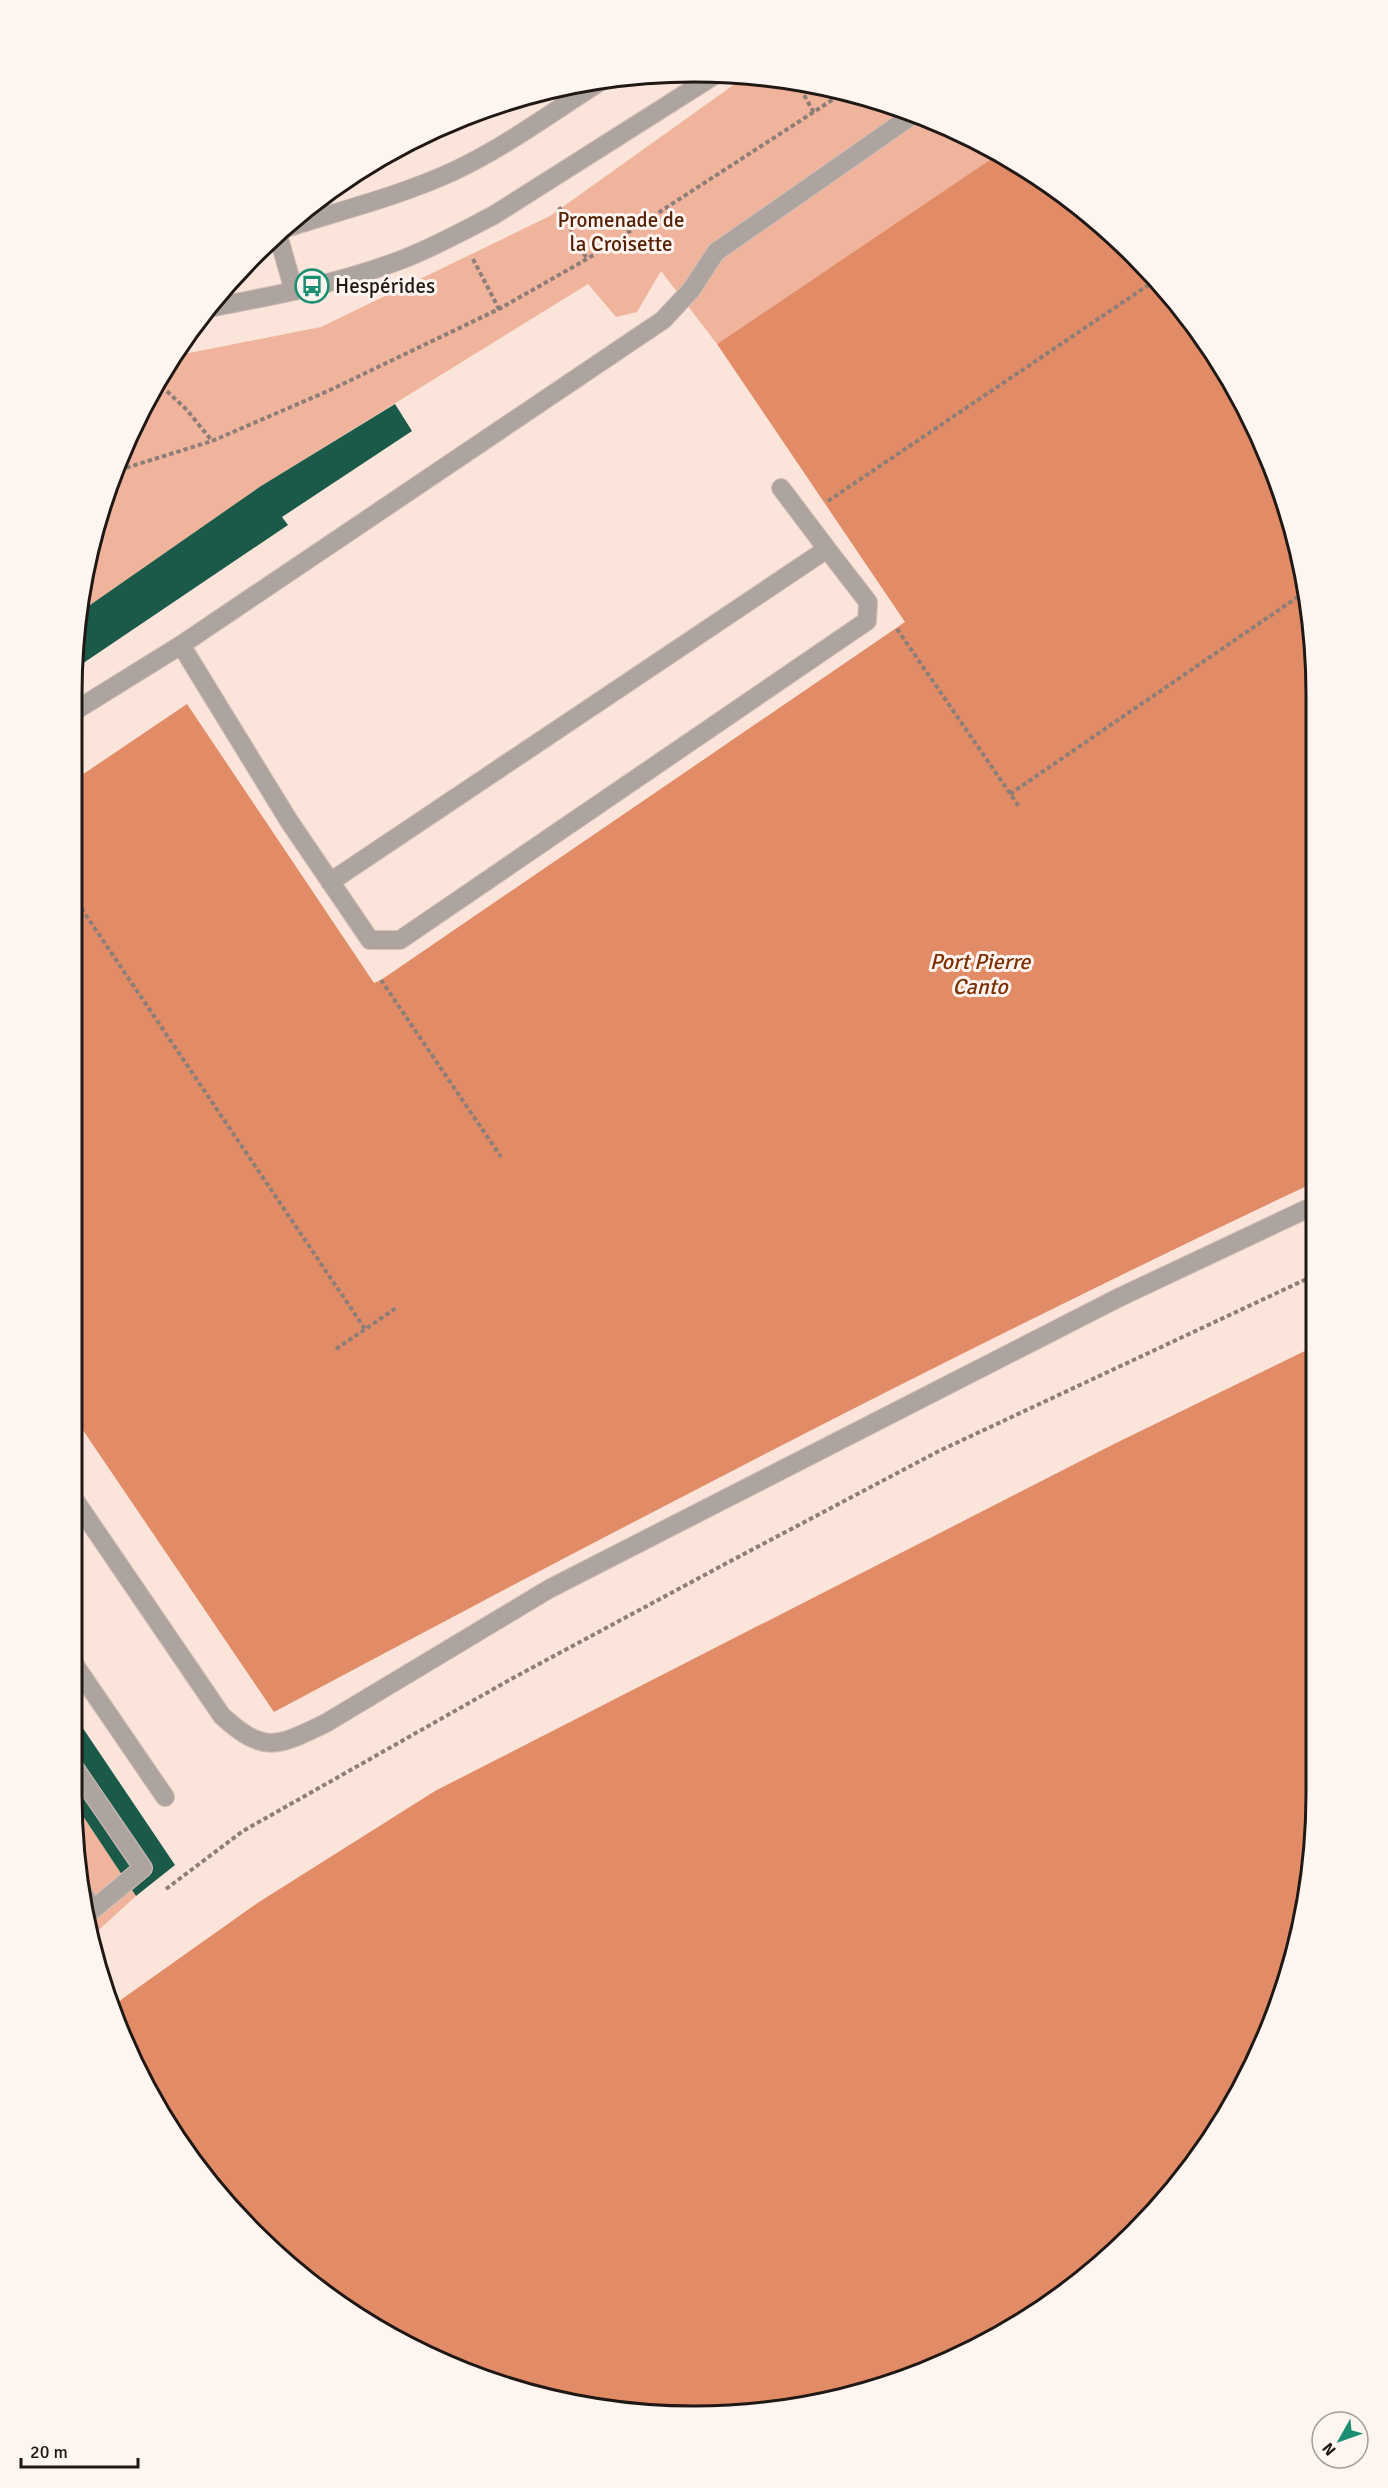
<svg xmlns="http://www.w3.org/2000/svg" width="1388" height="2488" viewBox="0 0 1388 2488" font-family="Signika,sans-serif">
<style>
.green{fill:#efb49b}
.water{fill:#e28c67}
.building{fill:#1b5a49}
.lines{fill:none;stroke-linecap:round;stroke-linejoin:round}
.service-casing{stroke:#d4bfb7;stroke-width:20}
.pedestrian-casing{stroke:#d4bfb7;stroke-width:20}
.minor-casing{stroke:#d4bfb7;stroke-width:20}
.tertiary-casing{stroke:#d4bfb7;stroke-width:20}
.path{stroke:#8e7e78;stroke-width:4;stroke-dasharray:4.5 3;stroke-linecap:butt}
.service{stroke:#ada39f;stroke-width:18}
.pedestrian{stroke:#ada39f;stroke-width:18}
.minor{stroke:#ada39f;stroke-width:18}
.tertiary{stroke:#ada39f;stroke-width:18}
.labels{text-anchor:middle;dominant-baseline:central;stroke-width:6;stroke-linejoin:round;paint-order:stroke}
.park-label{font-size:21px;fill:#572106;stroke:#fef4f0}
.poi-label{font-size:21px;fill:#201815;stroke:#fef4f0;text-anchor:start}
.water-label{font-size:22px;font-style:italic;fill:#7d3004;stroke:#fef4f0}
.rim{fill:none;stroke:#201815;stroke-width:3}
</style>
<rect width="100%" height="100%" fill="#fbe4da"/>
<path class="green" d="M746 76 775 77 894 105 1000 153 717 344 661 271 637 312 616 317 588 284 261 486 80 612 93 533 155 383 174 356 321 327 550 216Z
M73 1801 136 1896 90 1938 84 1915Z"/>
<path class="water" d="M1000 153 1104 227 1211 348 1269 456 1311 613 1313 1183C961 1349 617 1529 274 1712L72 1414 73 781 187 704 374 983 381 980 905 622 717 344Z
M1313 1347 1315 1834 1295 1955 1233 2105 1187 2173 1104 2261 1039 2311 932 2369 855 2395 735 2415H653L533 2395 456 2369 349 2311 284 2261 201 2173 155 2105 112 2010 122 1999 259 1902 435 1791 1114 1444Z"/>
<path class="building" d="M395 404 412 431 282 517 288 525 73 670 80 612 261 486Z
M72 1712 175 1865 136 1896 73 1801Z"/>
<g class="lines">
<g class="service-casing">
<path id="service" d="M181 645 289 821 370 940H400L867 621 868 602 827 549
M73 712 181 645 663 320 691 290 716 252 914 114
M330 882 827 549 781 488
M72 1496 222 1716C265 1755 278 1746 326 1723L549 1589 1118 1298 1313 1206
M72 1661 165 1797"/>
</g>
<g class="pedestrian-casing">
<path id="pedestrian" d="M72 1764 143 1868 84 1917
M82 1892 93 1909"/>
</g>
<g class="minor-casing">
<path id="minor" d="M278 235 294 291"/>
</g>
<g class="tertiary-casing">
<path id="tertiary" d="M286 228C342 210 400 196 454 171 505 147 551 113 598 83
M209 308C272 296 337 284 398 261 431 249 463 231 494 215L715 75"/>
</g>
<path class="path" d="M797 82 814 113
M559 207 587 259
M473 259 499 309
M156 381 187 410 212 441
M119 470 212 441 328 391 499 309 587 259 843 93
M828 501 1153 282
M897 629 1020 808
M1010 794 1305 592
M73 896 365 1329
M381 980 501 1157
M336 1349 396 1308
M166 1889 243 1831 513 1678 725 1564 939 1451 1313 1276"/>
<use href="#service" class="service"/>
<use href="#pedestrian" class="pedestrian"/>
<use href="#minor" class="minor"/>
<use href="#tertiary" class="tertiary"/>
</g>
<defs>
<g id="bus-ring" transform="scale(1.725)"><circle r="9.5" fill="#fef4f0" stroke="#1a8f72" stroke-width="1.5"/><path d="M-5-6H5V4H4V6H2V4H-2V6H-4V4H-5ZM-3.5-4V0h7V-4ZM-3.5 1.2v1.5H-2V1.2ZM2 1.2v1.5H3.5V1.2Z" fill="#1a8f72"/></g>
</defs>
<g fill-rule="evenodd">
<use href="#bus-ring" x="312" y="286"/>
</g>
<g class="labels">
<g class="park-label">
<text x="621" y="220">Promenade de<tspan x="621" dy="24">la Croisette</tspan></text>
</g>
<g class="poi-label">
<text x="335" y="286">Hespérides</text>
</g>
<g class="water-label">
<text x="980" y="961">Port Pierre<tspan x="980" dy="25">Canto</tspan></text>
</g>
</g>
<path d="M0 0H1388V2488H0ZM694 82H694A612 612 0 0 1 1306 694V1794A612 612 0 0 1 694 2406H694A612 612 0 0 1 82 1794V694A612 612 0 0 1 694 82Z" fill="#fef4f0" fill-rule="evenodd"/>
<path class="rim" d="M694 82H694A612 612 0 0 1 1306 694V1794A612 612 0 0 1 694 2406H694A612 612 0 0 1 82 1794V694A612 612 0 0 1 694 82Z"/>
<g transform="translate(1340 2440) rotate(230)"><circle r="28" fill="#fef4f0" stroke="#a59c98" stroke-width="1.5"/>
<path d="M0-4.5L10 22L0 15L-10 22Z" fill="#1a8f72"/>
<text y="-9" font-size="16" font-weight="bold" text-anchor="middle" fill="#201815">N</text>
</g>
<path d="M21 2458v9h117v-9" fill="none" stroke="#201815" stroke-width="3"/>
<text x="30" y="2458" font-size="18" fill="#201815" stroke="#fef4f0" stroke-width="4.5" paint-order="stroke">20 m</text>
</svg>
